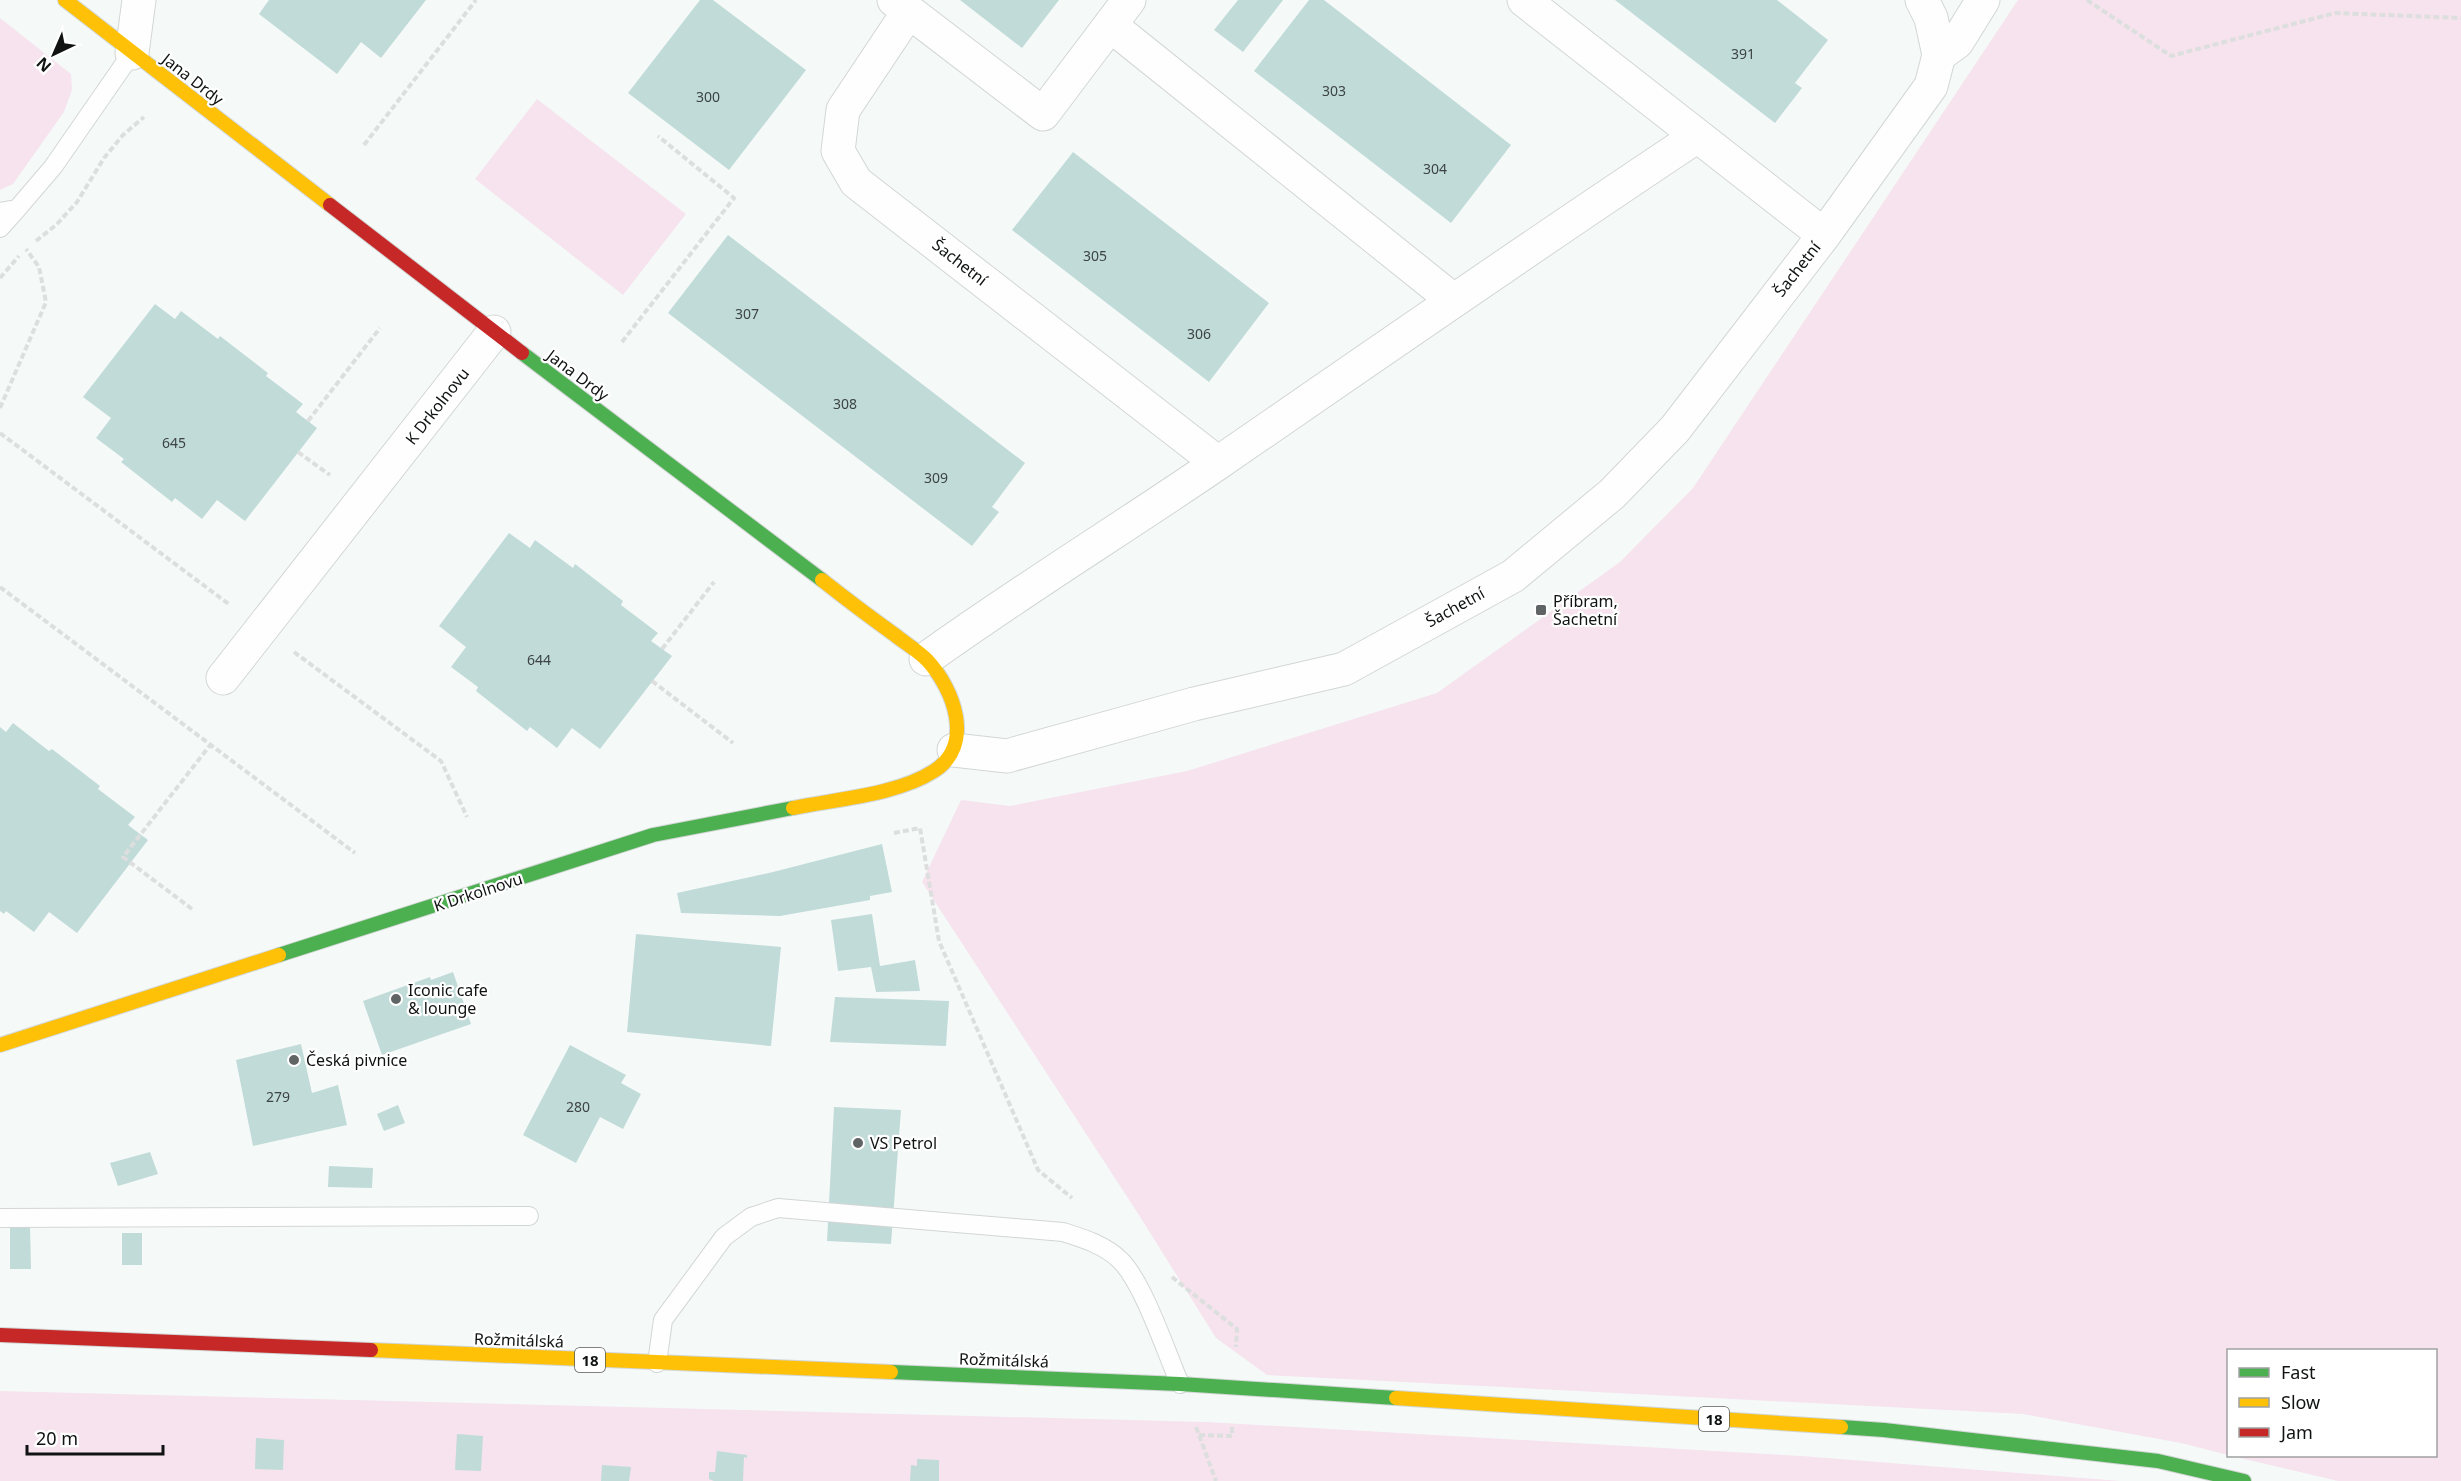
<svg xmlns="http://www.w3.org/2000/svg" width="2461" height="1481" viewBox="0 0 2461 1481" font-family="'Noto Sans',sans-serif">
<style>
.green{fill:#f6e3ed}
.building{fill:#c1dbd8}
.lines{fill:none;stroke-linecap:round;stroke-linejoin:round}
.lane-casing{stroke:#d2d6d5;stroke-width:20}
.street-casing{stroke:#d2d6d5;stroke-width:35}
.fast-casing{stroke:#d2d6d5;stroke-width:16}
.slow-casing{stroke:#d2d6d5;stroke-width:16}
.jam-casing{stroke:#d2d6d5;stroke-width:16}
.path{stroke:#dddede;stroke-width:4;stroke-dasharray:6 3;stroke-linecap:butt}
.lane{stroke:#fefefe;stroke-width:18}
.street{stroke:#fefefe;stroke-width:33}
.fast{stroke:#4caf50;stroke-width:14}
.slow{stroke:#ffc107;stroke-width:14}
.jam{stroke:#c62828;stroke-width:14}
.poi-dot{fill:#616464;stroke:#fff;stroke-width:2}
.labels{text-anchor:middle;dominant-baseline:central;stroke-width:4.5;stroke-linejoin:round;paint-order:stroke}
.number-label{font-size:14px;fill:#3d4544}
.shield{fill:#fff;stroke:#585a5a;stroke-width:1.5}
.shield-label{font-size:15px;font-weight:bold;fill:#111313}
.street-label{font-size:16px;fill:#111313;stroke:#fff}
.poi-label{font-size:16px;fill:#111313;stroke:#fff;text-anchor:start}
</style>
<rect width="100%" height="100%" fill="#f5faf9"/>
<path class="green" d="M2018 0H2461V1481H2338L2232 1456H2436V1350H2228V1455L2181 1443 2023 1414 1267 1375 1216 1338 1137 1212 922 882 961 800 1010 806 1187 771 1437 693 1620 562 1693 488Z
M0 18 71 74 72 90 64 112 13 184 0 190Z
M537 99 686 214 623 295 475 179Z
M0 1391 1207 1422 1802 1456 2121 1481H0Z"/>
<path class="building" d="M269 0H426L381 58 361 42 337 74 259 14Z
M700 0H713L806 70 729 170 628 93Z
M960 0H1059L1022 48Z
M1238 0H1283L1243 52 1214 30Z
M1309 0H1324L1511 145 1451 223 1254 71Z
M1615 0H1777L1828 40 1795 83 1802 88 1775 123Z
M1073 152 1269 303 1209 382 1012 230Z
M728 235 1025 463 992 507 999 512 972 546 668 313Z
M155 304 175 319 181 311 218 339 220 336 268 373 266 376 303 404 296 412 317 428 245 521 217 500 202 519 175 498 172 502 121 462 124 459 96 438 111 418 83 397Z
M509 533 530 548 535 540 573 568 575 564 623 601 621 605 658 633 651 641 672 656 600 749 572 728 557 748 530 727 527 731 476 691 478 687 451 667 466 647 439 626Z
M13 723 49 751 52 749 100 786 98 789 135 817 128 825 148 840 77 933 49 912 34 932 6 911 4 914 0 911V727L6 732Z
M882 844 892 892 870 896V900L780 916 681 913 677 893 773 872Z
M872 914 880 966 915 960 920 991 876 992 871 967 838 971 831 920Z
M636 934 781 947 771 1046 627 1032Z
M453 972 471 1024 382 1055 363 1001 430 977 431 980Z
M835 997 949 1001 946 1046 830 1042Z
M301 1044 312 1093 338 1085 347 1125 253 1146 236 1060Z
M570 1045 626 1075 621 1083 641 1094 623 1129 600 1117 576 1163 523 1135Z
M398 1105 405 1123 384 1131 377 1114Z
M834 1107 901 1110 891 1244 827 1241Z
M150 1152 158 1174 118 1186 110 1163Z
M329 1166 373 1168 372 1188 328 1187Z
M10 1225H30L31 1269H10Z
M122 1233H142V1265H122Z
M457 1434 483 1436 481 1471 455 1470Z
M256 1438 284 1440 283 1470 255 1469Z
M717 1451 747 1455V1458L744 1457 743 1481H714L709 1479V1472H715Z
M917 1459 939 1460V1481H910L911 1465 917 1466Z
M602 1465 631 1467 629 1481H601Z"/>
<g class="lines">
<g class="lane-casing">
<path id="lane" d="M0 212 17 209 53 167 132 53
M0 228 17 209
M0 1218 529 1216
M657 1363 663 1320 724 1237 751 1217 778 1208 1063 1232C1082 1238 1105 1245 1120 1260 1143 1282 1166 1352 1180 1384"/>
</g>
<g class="street-casing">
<path id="street" d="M894 0 1043 114 1129 0
M1524 0 1824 235
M1922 0 1931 18 1939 55
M909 11 843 110 838 151 856 182 1218 463
M1110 25 1453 300
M132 53 139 0
M926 659C1022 590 1123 528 1221 461 1379 352 1536 243 1696 137
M223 678 494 332
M954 750 1007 756 1194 704 1344 669 1513 576 1612 494 1675 429 1824 235 1931 86 1939 55 1957 42 1983 0"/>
</g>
<g class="fast-casing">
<path id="fast" d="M522 353 822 580
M279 955 653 835 793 808
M891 1372 1180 1384 1396 1398
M1841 1427 1884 1430 2158 1461 2244 1481"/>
</g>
<g class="slow-casing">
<path id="slow" d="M65 0 330 205
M793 808C836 799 897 795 934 771 975 745 954 689 927 660 918 651 905 643 895 635 870 617 846 599 822 580
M0 1045 279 955
M371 1350 891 1372
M1396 1398 1841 1427"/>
</g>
<g class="jam-casing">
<path id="jam" d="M330 205 522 353
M0 1335 371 1350"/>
</g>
<path class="path" d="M2087 0 2171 56 2335 13 2461 18
M364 145 476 0
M36 241 56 225 77 202 104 158 123 135 144 117
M0 278 19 256
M622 342 734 198 658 136
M0 408 46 302 39 267 26 249
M308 421 380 328
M0 433 230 605
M298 452 330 475
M0 587 355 853
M662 649 714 582
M294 652 441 761 467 817
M652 681 733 743
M894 833 920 828 939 941 1038 1170 1072 1198
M192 909 123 857 211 744
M1172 1277 1237 1329 1236 1347
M1196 1427 1216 1481
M1199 1435 1232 1436V1426"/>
<use href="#lane" class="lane"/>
<use href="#street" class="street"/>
<use href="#fast" class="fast"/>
<use href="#slow" class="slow"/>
<use href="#jam" class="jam"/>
</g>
<g class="poi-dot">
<rect x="1535" y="604" width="12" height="12" rx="3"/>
<circle cx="396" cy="999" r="6"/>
<circle cx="294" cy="1060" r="6"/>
<circle cx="858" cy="1143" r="6"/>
</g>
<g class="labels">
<g class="number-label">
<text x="1743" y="53">391</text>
<text x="1334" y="90">303</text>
<text x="708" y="96">300</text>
<text x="1435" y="168">304</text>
<text x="1095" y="255">305</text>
<text x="747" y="313">307</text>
<text x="1199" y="333">306</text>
<text x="845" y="403">308</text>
<text x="174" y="442">645</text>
<text x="936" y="477">309</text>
<text x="539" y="659">644</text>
<text x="278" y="1096">279</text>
<text x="578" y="1106">280</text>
</g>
<g class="shield">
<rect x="575" y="1348" width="30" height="24" rx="4.5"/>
<rect x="1699" y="1407" width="30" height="24" rx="4.5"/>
</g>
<g class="shield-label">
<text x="590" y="1360">18</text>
<text x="1714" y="1419">18</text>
</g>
<g class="street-label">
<text transform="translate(193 79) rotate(38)">Jana Drdy</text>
<text transform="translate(960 262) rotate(38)">Šachetní</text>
<text transform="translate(1797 269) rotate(-52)">Šachetní</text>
<text transform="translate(578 375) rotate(37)">Jana Drdy</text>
<text transform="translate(437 406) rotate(-52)">K Drkolnovu</text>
<text transform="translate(1455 607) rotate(-29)">Šachetní</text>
<text transform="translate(478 892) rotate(-18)">K Drkolnovu</text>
<text transform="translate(519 1340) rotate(2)">Rožmitálská</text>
<text transform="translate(1004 1360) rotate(2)">Rožmitálská</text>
</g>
<g class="poi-label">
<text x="1553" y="601">Příbram,<tspan x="1553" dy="18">Šachetní</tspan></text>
<text x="408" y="990">Iconic cafe<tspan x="408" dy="18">&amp; lounge</tspan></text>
<text x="306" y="1060">Česká pivnice</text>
<text x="870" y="1143">VS Petrol</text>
</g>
</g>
<rect x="2227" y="1349" width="210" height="108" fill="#ffffff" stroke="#a0a1a1" stroke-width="1.5"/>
<rect x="2239" y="1368" width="30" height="9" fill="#4caf50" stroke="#a0a1a1" stroke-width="1.5"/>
<text x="2281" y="1379" font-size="18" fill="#111313">Fast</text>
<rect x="2239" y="1398" width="30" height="9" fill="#ffc107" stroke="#a0a1a1" stroke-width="1.5"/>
<text x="2281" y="1409" font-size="18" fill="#111313">Slow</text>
<rect x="2239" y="1428" width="30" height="9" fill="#c62828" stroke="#a0a1a1" stroke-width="1.5"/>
<text x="2281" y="1439" font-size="18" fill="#111313">Jam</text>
<g transform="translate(54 54) rotate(224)" stroke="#ffffff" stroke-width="4.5" paint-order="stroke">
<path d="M0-4.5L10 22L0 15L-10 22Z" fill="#111313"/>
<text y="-9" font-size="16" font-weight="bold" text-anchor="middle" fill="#111313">N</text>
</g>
<path d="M27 1445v9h136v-9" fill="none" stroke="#111313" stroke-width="3"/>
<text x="36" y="1445" font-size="18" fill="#111313" stroke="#ffffff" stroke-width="4.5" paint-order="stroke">20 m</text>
</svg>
